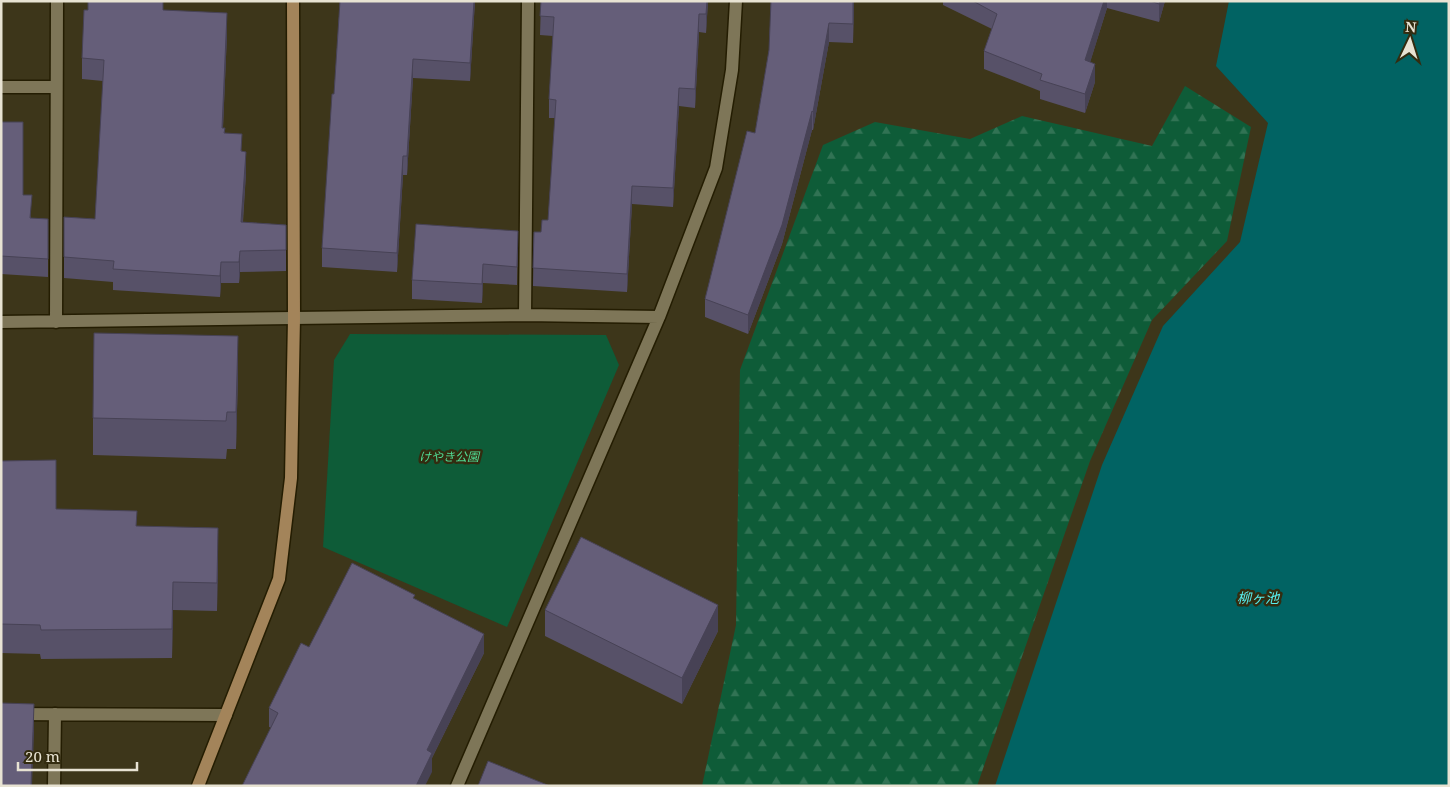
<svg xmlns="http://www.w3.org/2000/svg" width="1450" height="787" viewBox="0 0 1450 787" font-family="'Noto Serif','Noto Sans JP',serif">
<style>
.forest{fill:url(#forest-firs)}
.park{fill:#0e5c38}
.water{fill:#016363}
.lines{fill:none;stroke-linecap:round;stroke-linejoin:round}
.lane-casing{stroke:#241d02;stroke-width:15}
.street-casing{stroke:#241d02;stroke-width:15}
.secondary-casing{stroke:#241d02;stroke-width:15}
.lane{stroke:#7e7658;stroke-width:12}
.street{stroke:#7e7658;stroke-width:12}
.secondary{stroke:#a3845a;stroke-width:12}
.wall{fill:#575168}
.shaded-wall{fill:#474255}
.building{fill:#655e79;stroke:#474255}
.labels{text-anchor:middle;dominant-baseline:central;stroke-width:5;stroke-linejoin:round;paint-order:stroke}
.park-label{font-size:12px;font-style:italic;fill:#50dc95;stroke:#332c10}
.water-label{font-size:14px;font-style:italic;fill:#58f0f0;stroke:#332c10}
</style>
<defs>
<pattern id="forest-firs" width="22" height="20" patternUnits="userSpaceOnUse" patternTransform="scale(1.25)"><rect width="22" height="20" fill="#0e5c38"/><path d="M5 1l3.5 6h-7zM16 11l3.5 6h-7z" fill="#317354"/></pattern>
</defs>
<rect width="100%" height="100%" fill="#3d361a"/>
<path class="forest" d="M1185 86 1251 127 1227 241 1152 320 1090 461 977 786H702L736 625 740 370 823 145 875 122 970 139 1022 116 1152 146Z"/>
<path class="park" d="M350 334 606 335 619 365 507 627 323 547 334 360Z"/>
<path class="water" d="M1229 1H1449V786H995L1102 465 1163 326 1240 242 1268 123 1216 66Z"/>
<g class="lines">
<g class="lane-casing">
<path id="lane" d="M1 714 226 715
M54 786 55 714"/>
</g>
<g class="street-casing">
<path id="street" d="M1 87H56
M525 315 528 1
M1 322 525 315 659 317
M56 322 57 1
M457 786 659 317 716 168 732 70 736 1"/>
</g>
<g class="secondary-casing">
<path id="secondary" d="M198 786 279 579 291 478 294 318 293 1"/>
</g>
<use href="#lane" class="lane"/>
<use href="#street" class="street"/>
<use href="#secondary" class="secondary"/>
</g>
<path class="wall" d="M340 1H475L470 81 413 78 407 175H403L397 272 322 267V248L334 94Z
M541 1H708L706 33 699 32 695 108 679 106 673 207 632 204 627 292 533 286 534 232H541L548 220 555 118H549V99L553 36 540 35Z
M771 1H854L853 43 829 42 813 130H812L782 244 748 334 705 317V299L755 133 769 50Z
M943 1H1165L1159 22 1107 8 1090 62 1095 82 1085 113 1040 99V91L984 69V51L992 29 943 5Z
M163 10 227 34 223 128 225 133 242 151 246 173 243 222 286 225V271L240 272 239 283H221L220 297 113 290V282L64 278V217L95 219 103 81 82 79V58Z
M1 122 23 195 31 218 48 219V277L1 274Z
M518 231 517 285 483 283 482 303 412 299V280Z
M238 374 236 449H227L226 459 93 455V418Z
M1 461 56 509 137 526 218 557 217 611 173 610 172 658 41 659 40 654 1 653Z
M415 599 484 653 432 758V772L269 727V708L309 647Z
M545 610 718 631 682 704 545 636Z"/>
<path class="shaded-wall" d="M474 1H475L470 81V63Z
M707 1H708L706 33V14Z
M853 1H854L853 43Z
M1104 1H1107V8L1085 79V60Z
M1160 1H1165L1159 22V4Z
M227 13V34L222 149V128Z
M699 14V32L695 108V89Z
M829 23V42L813 130V112Z
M413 59V78L407 175V156Z
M1095 64V82L1085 113V94Z
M679 88V106L673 207V188Z
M812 111V130L782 244 748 334V315Z
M246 152V173L241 244V222Z
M403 156V175L397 272V253Z
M632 186V204L627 292V274Z
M240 251V272L239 283V262Z
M221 262V283L220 297V276Z
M483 264V283L482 303V284Z
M238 336V374L236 449V412Z
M218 528V557L217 611V583Z
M173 582V610L172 658V629Z
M718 605V631L682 704V678Z
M484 634V653L432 758V772L425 786H416L427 750Z
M34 704V734L32 786H31Z"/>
<path class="building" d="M88 1H163V10L227 13 222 128H225L224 133 242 134 241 151 246 152 241 222 286 225V250L240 251 239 262H221L220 276 113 269 114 261 64 257V217L95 219 104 60 82 58 84 10H88Z
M340 1H474L470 63 413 59 407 156H403L397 253 322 248 332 94H334Z
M541 1H707L706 14H699L695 89 679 88 673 188 632 186 627 274 533 268 534 232H541L542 220H548L556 100 549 99 554 17 540 16Z
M771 1H853V24L829 23 813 112 812 111 782 225 748 315 705 299 747 131 755 133 769 50Z
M973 1H1104L1085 60 1095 64 1085 94 1040 80 1042 74 984 51 997 14Z
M1150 1H1160L1159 4Z
M1 122H23V195H32L30 218 48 219V259L1 256Z
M416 224 518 231 517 267 483 264 482 284 412 280Z
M94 333 238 336 236 412H227L226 421 93 418Z
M56 460V509L137 511 136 526 218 528 217 583 173 582 172 629 41 630 40 625 1 624V461Z
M581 537 718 605 682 678 545 610Z
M352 563 415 595 413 598 484 634 427 750 432 753 416 786H242L278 713 269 708 301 643 309 647Z
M1 703 34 704 31 786H1Z
M488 761 550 786H478Z"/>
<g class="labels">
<g class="park-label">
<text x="449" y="456">けやき公園</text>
</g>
<g class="water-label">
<text x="1258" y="597">柳ヶ池</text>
</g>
</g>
<rect width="1450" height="787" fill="none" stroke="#e8e3d3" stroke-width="5"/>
<g transform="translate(1410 40) rotate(4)" stroke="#332c10" stroke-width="4" paint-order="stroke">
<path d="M0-4L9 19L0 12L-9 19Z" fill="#e8e3d3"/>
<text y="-8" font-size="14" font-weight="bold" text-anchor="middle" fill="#e8e3d3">N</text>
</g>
<path d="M18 762v8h119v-8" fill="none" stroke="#e8e3d3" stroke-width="2.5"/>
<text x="25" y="762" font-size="15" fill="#e8e3d3" stroke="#332c10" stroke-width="4" paint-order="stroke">20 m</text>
</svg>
